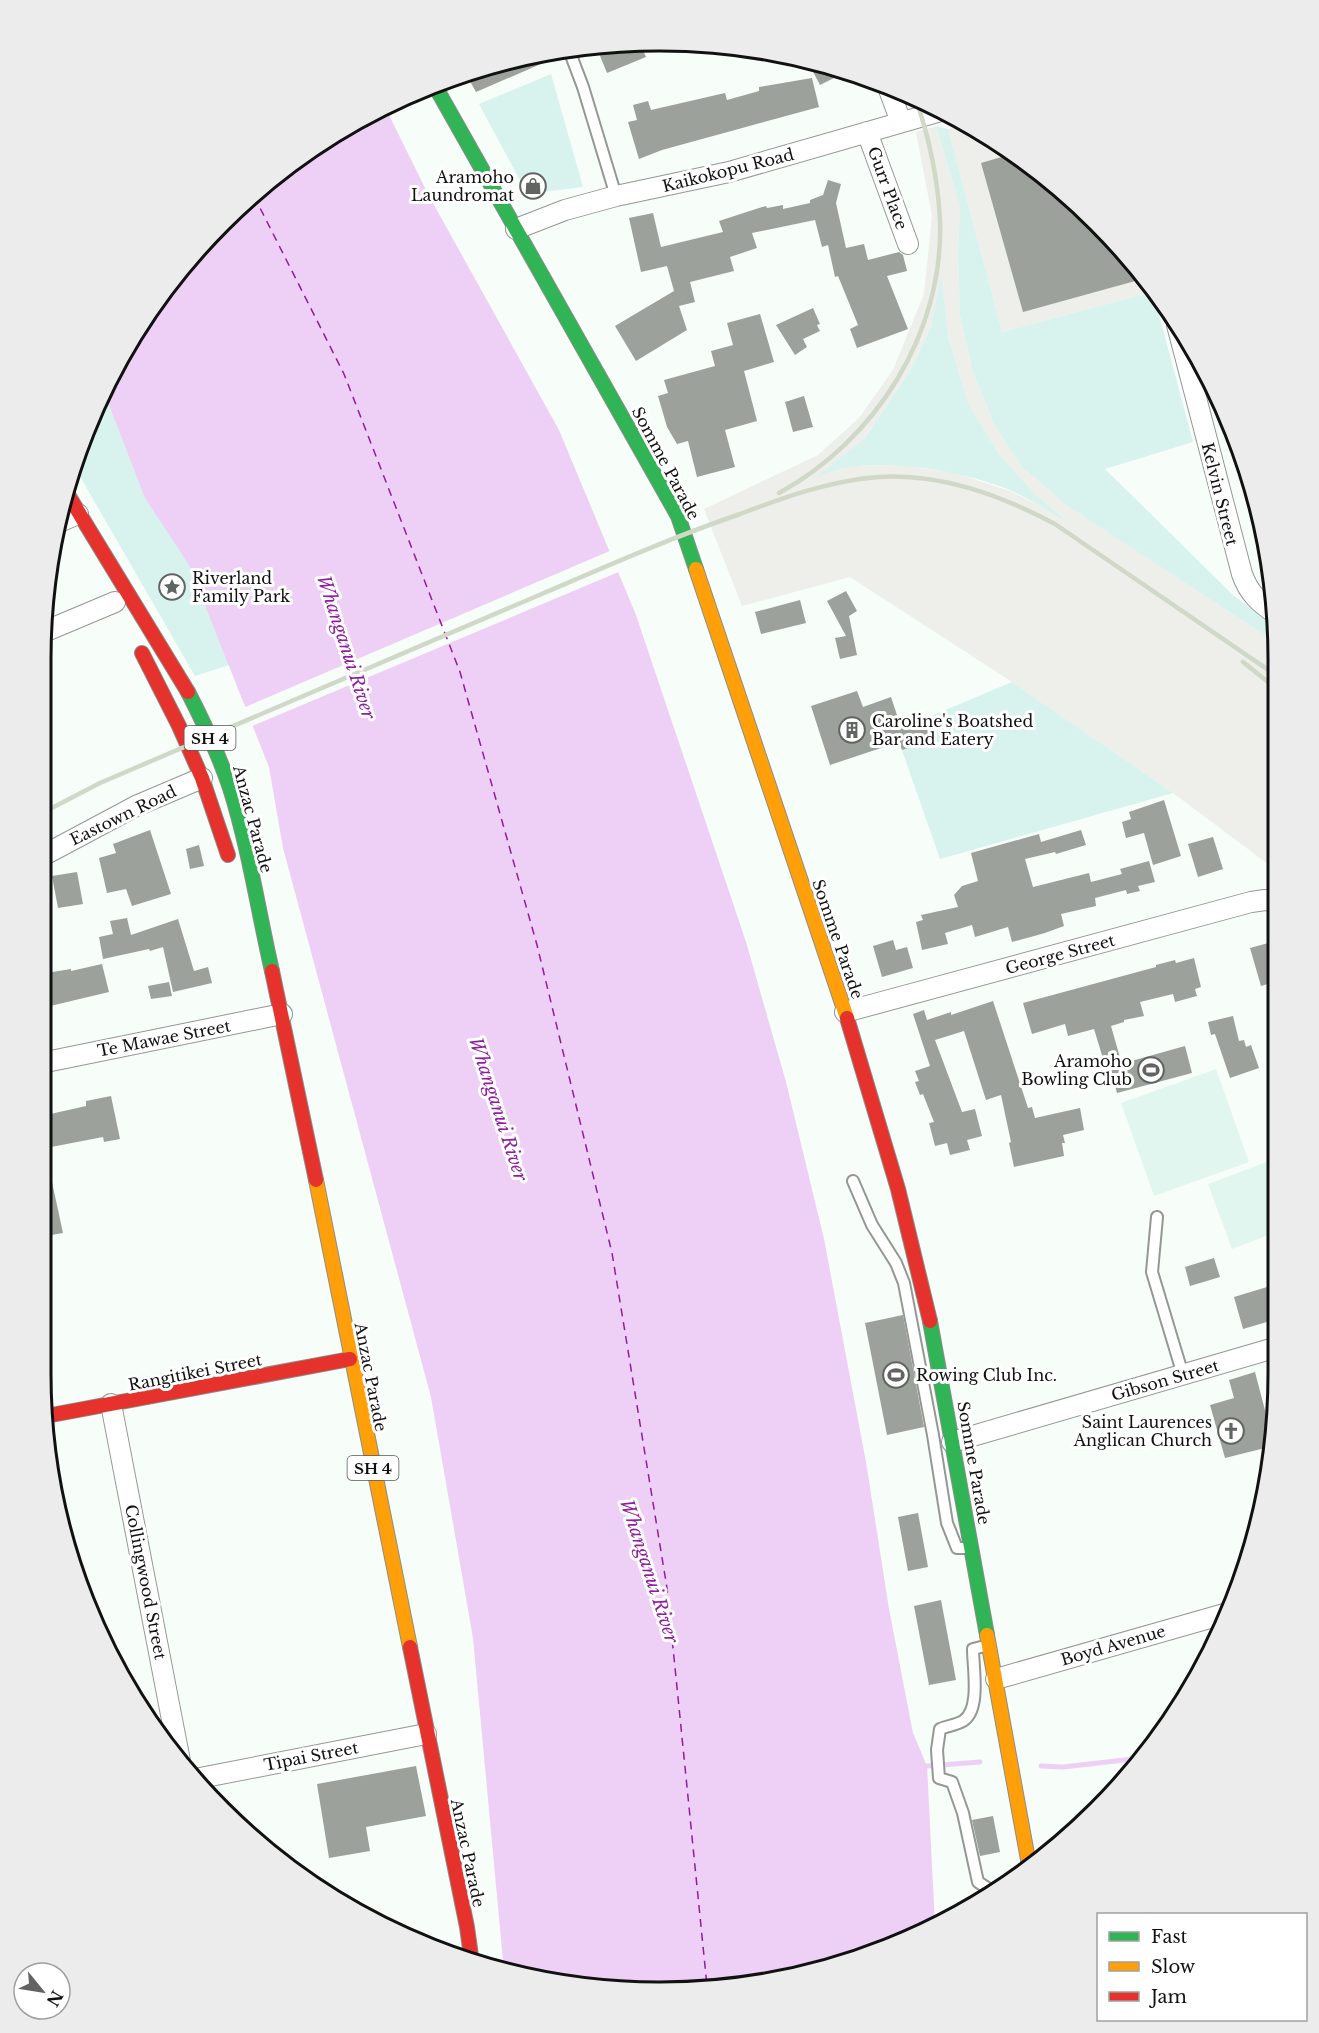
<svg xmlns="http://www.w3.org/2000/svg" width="1319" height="2033" viewBox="0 0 1319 2033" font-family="'Libre Baskerville',serif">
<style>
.industrial{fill:#eeeeea;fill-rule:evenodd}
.green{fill:#d8f2ee}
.pitch{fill:#e2f6f0}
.water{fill:#eecff5}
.pier{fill:#f7fdf8}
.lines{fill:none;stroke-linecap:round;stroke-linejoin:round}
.stream{stroke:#eecff5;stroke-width:5}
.ferry{stroke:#901d9f;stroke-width:1.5;stroke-dasharray:8 6;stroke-linecap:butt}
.building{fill:#9ca19c}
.lane-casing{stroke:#959795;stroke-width:14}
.street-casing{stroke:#959795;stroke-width:22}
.fast-casing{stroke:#8b8e8c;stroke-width:16}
.slow-casing{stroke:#8b8e8c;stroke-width:16}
.jam-casing{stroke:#8b8e8c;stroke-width:16}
.lane{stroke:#fefffe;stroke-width:10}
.street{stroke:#fefffe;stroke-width:20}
.fast{stroke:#30b455;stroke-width:14}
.slow{stroke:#ff9f0a;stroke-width:14}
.jam{stroke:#e5322d;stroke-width:14}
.rail{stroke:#d0d8c7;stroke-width:4.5}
.labels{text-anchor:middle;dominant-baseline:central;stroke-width:6;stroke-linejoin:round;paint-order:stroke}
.shield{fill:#fff;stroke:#585858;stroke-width:1.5}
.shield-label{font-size:15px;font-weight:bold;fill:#111}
.street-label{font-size:16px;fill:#111;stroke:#fff}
.poi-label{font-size:16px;fill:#111;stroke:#fff;text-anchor:end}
.water-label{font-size:18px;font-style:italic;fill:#901d9f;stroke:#fff}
.rim{fill:none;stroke:#111;stroke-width:3}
</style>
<rect width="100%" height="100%" fill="#f7fdf8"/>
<path class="industrial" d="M970 124 1067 194 1151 283 1153 292 1002 332 948 129Z
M936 126 960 206 958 254 960 316 973 372 995 426 1022 467 1066 505 1277 643 1276 870 1173 793 1012 682 850 577 742 606 704 509 818 455 859 418 893 370 924 294 932 216 916 132ZM941 279 949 341 969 405 999 454 1035 494 1066 519 1010 491 955 473 901 465 851 466 827 471 820 475 865 438 911 369 931 327Z"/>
<path class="green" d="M551 74 583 187 542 192 523 186 479 104Z
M936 126 948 129 1002 332 1153 292 1193 442 1105 469 1234 596 1277 626V643L1066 505 1022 467 995 426 973 372 960 316 958 254 960 206Z
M941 276 949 341 969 405 999 454 1035 494 1069 522C1050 512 1031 500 1012 491 964 470 859 451 814 479L865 438 911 369 931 327Z
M111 376 232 664 195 676 74 466 104 386Z
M1012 682 1173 793 940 859 902 750 930 740 924 719Z"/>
<path class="pitch" d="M1216 1069 1249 1162 1154 1196 1121 1103Z
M1275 1159 1274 1233 1232 1249 1208 1184Z"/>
<path class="water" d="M384 105 429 196 559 430 636 615 746 942 786 1082 824 1239 866 1462 889 1609 913 1733 927 1766 935 1925 897 1945 820 1971 659 1992 539 1981 504 1971 473 1638 431 1397 283 848 269 767 189 565 145 498 103 389 194 252 282 169Z"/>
<path class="pier" d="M612 550 621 571 250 727 243 708Z"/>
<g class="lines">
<path class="stream" d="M927 1766 980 1762
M1041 1766 1063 1767 1142 1758"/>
<path class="ferry" d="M254 196 344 374 460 672 537 945 612 1253 667 1588 707 1986"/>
</g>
<path class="building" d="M619 42 640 43 646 57 607 73 596 46Z
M556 52 557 57 476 92 466 74 499 62Z
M808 62 824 65 848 71 820 85Z
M812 78 819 107 662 150 639 159 628 122 637 120 633 105 648 101 651 110 725 93 727 100 759 91V87Z
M1012 154 1067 194 1146 278 1023 312 981 163Z
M828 180 841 184 836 203 846 248 864 244 868 260 899 252 903 255 907 271 887 276 908 329 857 348 850 329 858 325 838 276 835 277 828 245 822 247 815 220 752 233 757 248 730 257 734 271 690 282 695 302 679 306 687 330 636 361 615 326 674 291 667 266 641 272 629 218 653 213 661 247 723 232 719 221 759 208 766 206 767 208 783 205V209L810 203V200L823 195Z
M813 308 820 324 817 325 820 331 803 339 807 347 795 355 776 325Z
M760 314 774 362 744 371 757 421 725 430 735 467 697 477 688 441 677 444 667 427 658 396 668 393 664 380 715 366 711 351 733 345 727 323Z
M804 396 813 427 793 432 785 402Z
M846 591 857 611 849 616 857 655 840 659 835 638 846 636 827 601Z
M800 600 806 623 761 634 755 612Z
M857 691 863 707 891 697 901 727 924 719 931 740 902 750 899 742 830 765 811 706Z
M1164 800 1181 856 1153 865 1144 833 1126 838 1122 822 1131 819 1129 812Z
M150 830 171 894 132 906 126 889 107 893 99 858 116 853 113 844Z
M1081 830 1086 845 1056 854 1055 852 1025 859 1033 887 1089 873 1091 882 1122 874 1120 869 1149 861 1155 882 1138 886 1140 891 1127 894 1126 890 1095 898 1096 906 1061 914 1064 926 1045 933 1012 942 1008 927 975 937 972 925 945 933 948 944 922 950 916 922 923 920 921 915 958 907 954 895 962 886 978 881 971 853 1039 834 1041 842Z
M1213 837 1223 869 1198 877 1188 844Z
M199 845 204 866 190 869 186 849Z
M77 872 83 904 58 908 52 876Z
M127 918 131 935 178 919 194 971 208 967 212 983 173 992 163 947 150 951 149 949 103 959 99 937 113 934 110 921Z
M893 940 896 950 907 947 913 968 882 977 873 946Z
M1276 941 1275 982 1261 986 1250 948Z
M1194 958 1201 987 1195 989 1197 996 1175 1002 1173 994 1140 1002 1144 1016 1124 1020V1022L1111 1026 1121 1061 1105 1065 1094 1029 1068 1036 1065 1024 1032 1034 1023 1003 1156 967V965L1175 960 1176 963Z
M102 964 109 992 46 1007V973L71 969V971Z
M169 982 172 996 151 999 148 986Z
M993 1001 1028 1108 1032 1107 1035 1118 1080 1108 1084 1130 1063 1135 1065 1143H1062L1064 1156 1014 1167 1009 1143 1011 1142 1001 1095 986 1100 964 1031 935 1040 962 1112 975 1109 982 1136 967 1140 970 1150 950 1155 947 1143 935 1146 929 1123 934 1122 923 1094 920 1095 915 1082 919 1081 915 1071 930 1066 913 1014 924 1010 927 1020 951 1012V1015Z
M1233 1016 1239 1041 1244 1040 1246 1047 1251 1045 1259 1068 1230 1078 1215 1034 1211 1035 1208 1022Z
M1185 1046 1192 1073 1117 1093 1110 1067Z
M111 1096 120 1139 104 1142 103 1137 46 1148V1115L86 1106V1101Z
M52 1182 63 1233 46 1236V1183Z
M1214 1258 1220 1277 1190 1286 1185 1267Z
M1274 1285V1320L1243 1329 1234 1297Z
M903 1315 924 1427 887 1435 865 1323Z
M1255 1372 1266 1414 1273 1412V1446L1225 1458 1210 1405 1234 1398 1229 1380Z
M918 1513 928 1567 908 1571 898 1517Z
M941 1600 956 1680 929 1685 914 1606Z
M416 1766 426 1816 366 1827 370 1851 329 1858 317 1784Z
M993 1816 1000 1852 980 1856 972 1820Z"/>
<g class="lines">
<g class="lane-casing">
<path id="lane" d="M569 50 583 87 616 196
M853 1181 872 1225 896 1263 904 1283 933 1435 947 1523 957 1548H970
M1157 1217 1152 1272 1183 1375
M989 1645 973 1649C973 1668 981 1710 963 1721 956 1725 947 1726 940 1729L937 1750 939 1778 952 1782 963 1813 978 1882 995 1893"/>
</g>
<g class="street-casing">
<path id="street" d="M888 87 901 122
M867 132 908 244
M516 229 565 210 616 196 729 172 941 111
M1177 325 1242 574C1249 594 1260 603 1276 614
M57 523 78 514
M46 631 115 602
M46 854 136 806 202 778
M845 1012 1251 902 1265 900 1276 901
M46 1062 282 1014
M111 1404 180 1761
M952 1442 1274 1348
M996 1679 1231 1612
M195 1779 426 1734"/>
</g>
<g class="fast-casing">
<path id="fast" d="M435 86 678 516 696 569
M188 692C204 723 219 755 230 788 249 848 258 910 272 971
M930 1321 987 1635"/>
</g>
<g class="slow-casing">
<path id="slow" d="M696 569 847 1018
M316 1180 410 1647
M987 1635 1029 1865"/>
</g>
<g class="jam-casing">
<path id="jam" d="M65 490 188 692
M142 653 179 726 202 778 228 855
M272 971 316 1180
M847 1018 898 1189 930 1321
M46 1416 350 1359
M410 1647 467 1927 472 1963"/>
</g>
<use href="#lane" class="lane"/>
<use href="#street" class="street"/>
<use href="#fast" class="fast"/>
<use href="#slow" class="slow"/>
<use href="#jam" class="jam"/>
<path class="rail" d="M779 493C876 440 944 333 940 220 938 179 929 138 916 99
M1243 662 1277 689
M46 811 100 783C248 719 396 656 544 593 609 565 673 537 740 514 785 497 829 481 878 477 941 473 1000 495 1055 524L1277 676"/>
</g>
<defs>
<g id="shop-ring" transform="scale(1.35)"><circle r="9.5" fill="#fff" stroke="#626462" stroke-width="1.5"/><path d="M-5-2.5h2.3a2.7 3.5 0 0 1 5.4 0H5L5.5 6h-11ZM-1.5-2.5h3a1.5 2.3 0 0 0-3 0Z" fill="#626462"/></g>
<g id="sight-ring" transform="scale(1.35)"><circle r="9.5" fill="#fff" stroke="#626462" stroke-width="1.5"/><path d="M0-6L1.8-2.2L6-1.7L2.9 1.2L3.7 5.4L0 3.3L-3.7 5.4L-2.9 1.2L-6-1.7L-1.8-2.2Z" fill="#626462"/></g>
<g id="building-ring" transform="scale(1.35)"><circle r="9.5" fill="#fff" stroke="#626462" stroke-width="1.5"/><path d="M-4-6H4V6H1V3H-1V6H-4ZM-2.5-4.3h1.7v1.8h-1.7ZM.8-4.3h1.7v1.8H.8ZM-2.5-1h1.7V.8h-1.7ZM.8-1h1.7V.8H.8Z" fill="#626462"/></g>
<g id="stadium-ring" transform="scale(1.35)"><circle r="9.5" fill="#fff" stroke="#626462" stroke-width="1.5"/><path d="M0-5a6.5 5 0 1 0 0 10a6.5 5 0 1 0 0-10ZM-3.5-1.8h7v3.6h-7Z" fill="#626462"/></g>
<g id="church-ring" transform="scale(1.35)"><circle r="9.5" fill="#fff" stroke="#626462" stroke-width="1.5"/><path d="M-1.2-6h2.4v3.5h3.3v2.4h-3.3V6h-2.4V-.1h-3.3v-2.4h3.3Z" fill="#626462"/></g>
</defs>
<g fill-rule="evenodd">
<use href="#shop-ring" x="533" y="186"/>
<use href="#sight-ring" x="172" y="587"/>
<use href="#building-ring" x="852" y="730"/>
<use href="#stadium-ring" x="1151" y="1070"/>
<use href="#stadium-ring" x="896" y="1375"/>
<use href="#church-ring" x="1231" y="1431"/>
</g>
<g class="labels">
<g class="shield">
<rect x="184.5" y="726" width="51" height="24" rx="4.5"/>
<rect x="347.5" y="1456" width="51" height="24" rx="4.5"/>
</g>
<g class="shield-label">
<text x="210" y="738">SH 4</text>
<text x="373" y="1468">SH 4</text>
</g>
<g class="street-label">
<text transform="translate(728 170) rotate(-14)">Kaikokopu Road</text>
<text transform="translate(888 188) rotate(70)">Gurr Place</text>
<text transform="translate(666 463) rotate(62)">Somme Parade</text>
<text transform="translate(1220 494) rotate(76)">Kelvin Street</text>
<text transform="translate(123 815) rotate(-26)">Eastown Road</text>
<text transform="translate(253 819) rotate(75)">Anzac Parade</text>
<text transform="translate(838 939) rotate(71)">Somme Parade</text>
<text transform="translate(1060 954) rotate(-15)">George Street</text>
<text transform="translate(164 1038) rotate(-11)">Te Mawae Street</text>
<text transform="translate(195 1372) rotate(-11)">Rangitikei Street</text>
<text transform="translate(371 1377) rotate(79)">Anzac Parade</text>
<text transform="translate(1165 1380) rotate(-16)">Gibson Street</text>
<text transform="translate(974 1463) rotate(80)">Somme Parade</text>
<text transform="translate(146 1582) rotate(79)">Collingwood Street</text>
<text transform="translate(1113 1645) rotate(-16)">Boyd Avenue</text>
<text transform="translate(311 1756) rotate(-11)">Tipai Street</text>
<text transform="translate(468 1853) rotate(78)">Anzac Parade</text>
</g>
<g class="poi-label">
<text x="514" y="177">Aramoho<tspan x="514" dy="18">Laundromat</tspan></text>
<text x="192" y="578" text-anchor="start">Riverland<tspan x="192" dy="18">Family Park</tspan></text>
<text x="872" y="721" text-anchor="start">Caroline's Boatshed<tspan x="872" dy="18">Bar and Eatery</tspan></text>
<text x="1132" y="1061">Aramoho<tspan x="1132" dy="18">Bowling Club</tspan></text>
<text x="916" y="1375" text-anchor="start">Rowing Club Inc.</text>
<text x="1212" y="1422">Saint Laurences<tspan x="1212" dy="18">Anglican Church</tspan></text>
</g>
<g class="water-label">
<text transform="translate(346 647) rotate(72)">Whanganui River</text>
<text transform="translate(498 1109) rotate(72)">Whanganui River</text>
<text transform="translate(649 1571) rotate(72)">Whanganui River</text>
</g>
</g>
<path d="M0 0H1319V2033H0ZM659 51H660A608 608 0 0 1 1268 659V1374A608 608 0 0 1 660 1982H659A608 608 0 0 1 51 1374V659A608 608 0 0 1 659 51Z" fill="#ececec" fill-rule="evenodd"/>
<path class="rim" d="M659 51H660A608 608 0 0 1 1268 659V1374A608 608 0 0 1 660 1982H659A608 608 0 0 1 51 1374V659A608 608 0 0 1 659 51Z"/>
<rect x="1097" y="1913" width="210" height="108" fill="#ffffff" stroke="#a0a0a0" stroke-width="1.5"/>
<rect x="1109" y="1932" width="30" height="9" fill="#30b455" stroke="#a0a0a0" stroke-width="1.5"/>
<text x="1151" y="1943" font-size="18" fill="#111111">Fast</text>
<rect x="1109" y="1962" width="30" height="9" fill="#ff9f0a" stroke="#a0a0a0" stroke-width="1.5"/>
<text x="1151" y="1973" font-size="18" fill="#111111">Slow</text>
<rect x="1109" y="1992" width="30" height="9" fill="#e5322d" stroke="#a0a0a0" stroke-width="1.5"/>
<text x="1151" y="2003" font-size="18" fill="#111111">Jam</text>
<g transform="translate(42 1991) rotate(120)"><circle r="28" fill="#ffffff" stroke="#a0a0a0" stroke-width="1.5"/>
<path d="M0-4.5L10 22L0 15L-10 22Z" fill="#626462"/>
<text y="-9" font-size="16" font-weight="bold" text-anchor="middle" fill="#111111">N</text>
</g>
</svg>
